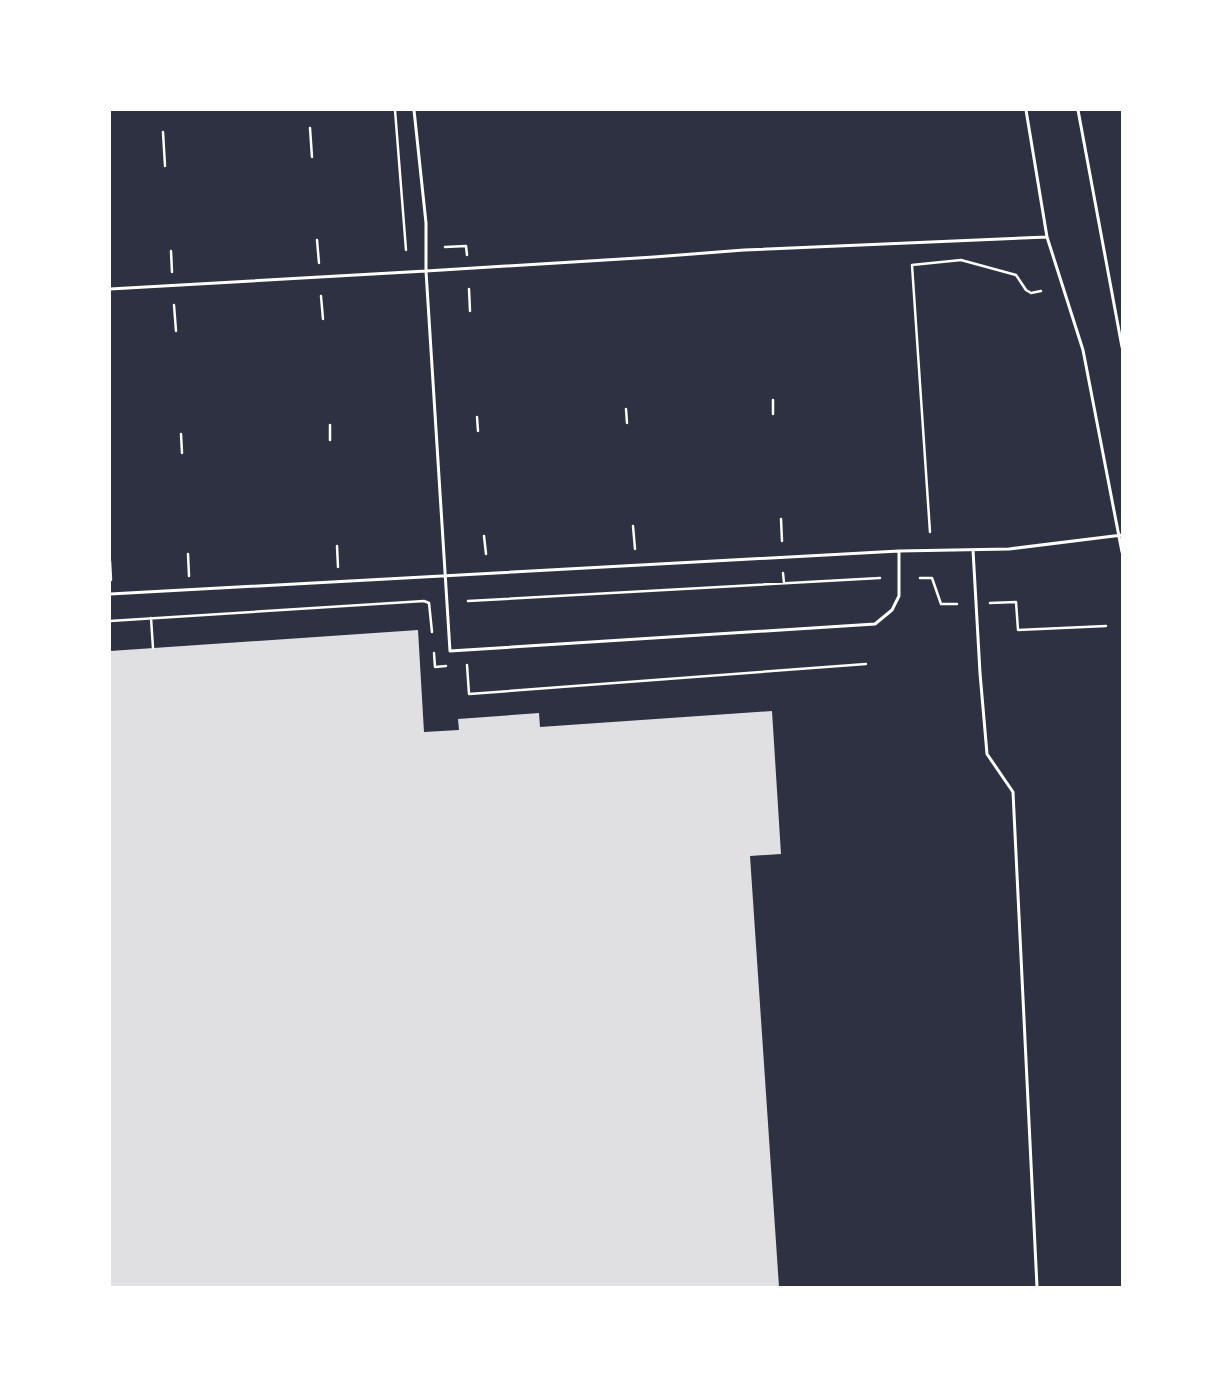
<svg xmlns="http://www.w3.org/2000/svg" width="1232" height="1397" viewBox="0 0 1232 1397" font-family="'IBM Plex Sans',sans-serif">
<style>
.building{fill:#e0e0e3}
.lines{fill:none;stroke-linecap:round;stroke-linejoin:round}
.path{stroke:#fff;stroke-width:2.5}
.service{stroke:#fff;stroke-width:3}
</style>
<rect width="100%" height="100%" fill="#2d3142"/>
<path class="building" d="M418 630 424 732 459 730 458 719 539 713 540 727 772 711 781 854 750 856 779 1287H110V651Z"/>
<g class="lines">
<path class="path" d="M395 110 406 250
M310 128 312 157
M163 132 165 166
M317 240 319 263
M445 247 466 246 467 255
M171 251 172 272
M469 289 470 311
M321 296 323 319
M174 305 176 331
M773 400V414
M626 409 627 423
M477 417 478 431
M330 425V440
M181 434 182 453
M781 519 782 541
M633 526 635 549
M930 532 912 265 961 260 1016 275 1026 290 1031 293 1041 291
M484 536 486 554
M337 546 338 567
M188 554 189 576
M110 561 111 580
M783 573 784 583
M920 578H932L941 604H957
M468 601 880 578
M990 603 1016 602 1018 630 1106 626
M151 618 153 648
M110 621 424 601 429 603 432 632
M434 653 435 667 446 666
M467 665 469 694 866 664"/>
<path class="service" d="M1026 110 1047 237 1083 350 1122 552
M1078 110 1122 347
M110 289 426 271V223L414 110
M973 550 980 673 987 754 1013 792 1037 1287
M899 551V596L892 610 875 624 450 651 426 271 654 257 744 250 1047 237
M110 594 899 551 1009 549 1122 535"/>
</g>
<rect width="1232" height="1397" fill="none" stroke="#ffffff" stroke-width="222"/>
</svg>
